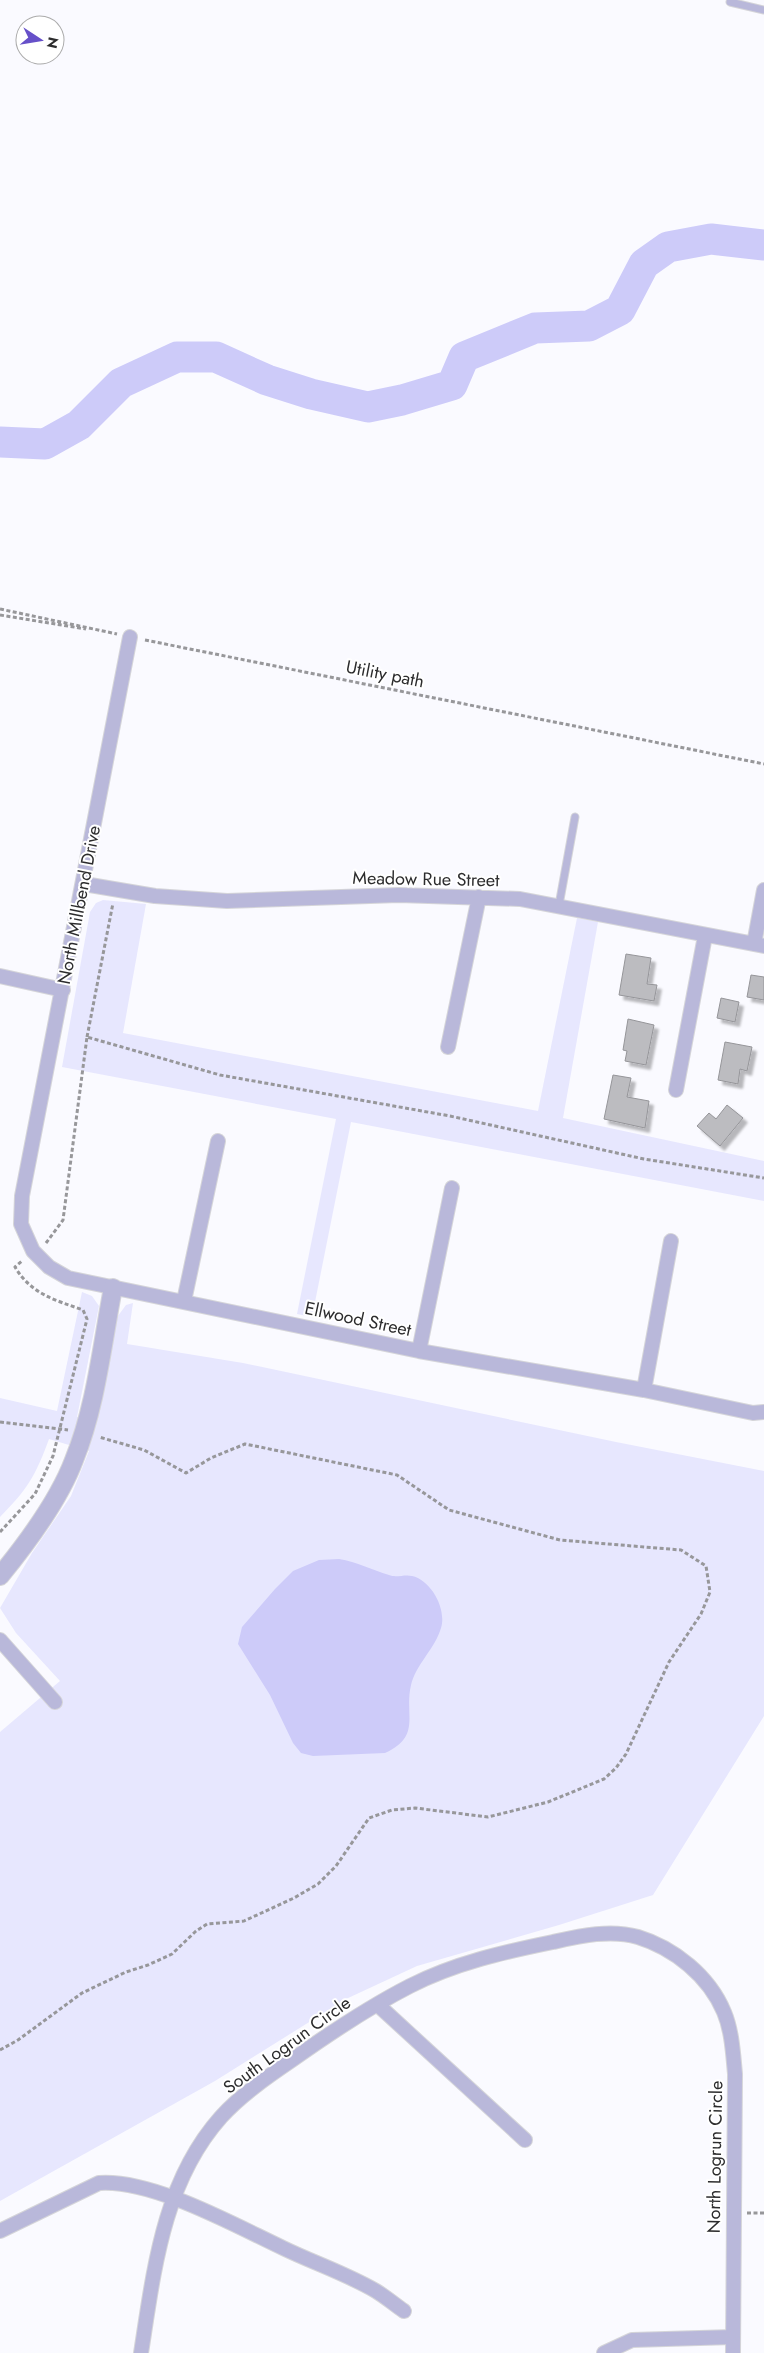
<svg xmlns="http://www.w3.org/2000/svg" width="764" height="2353" viewBox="0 0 764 2353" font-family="Jost,sans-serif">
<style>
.green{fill:#e7e7fe}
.water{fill:#cdcbf9}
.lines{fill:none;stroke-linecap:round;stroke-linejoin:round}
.river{stroke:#cdcbf9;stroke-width:31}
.building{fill:#bcbcc0;stroke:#959599;filter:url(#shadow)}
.service-casing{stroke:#d5d5d9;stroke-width:9}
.minor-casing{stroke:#d5d5d9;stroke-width:16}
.tertiary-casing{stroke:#d5d5d9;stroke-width:20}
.path{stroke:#97979a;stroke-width:3;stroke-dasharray:4 2.5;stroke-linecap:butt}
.service{stroke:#b9b8da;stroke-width:7}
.minor{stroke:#b9b8da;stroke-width:14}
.tertiary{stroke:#b9b8da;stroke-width:18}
.labels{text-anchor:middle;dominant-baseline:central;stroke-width:4;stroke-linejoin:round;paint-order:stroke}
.street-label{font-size:18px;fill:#2c2c2d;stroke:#fff}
</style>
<defs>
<filter id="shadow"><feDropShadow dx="4.5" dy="4.5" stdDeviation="1" flood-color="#0004"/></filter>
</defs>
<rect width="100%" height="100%" fill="#fafaff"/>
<path class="green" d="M103 900 146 904 123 1033 538 1111 577 918 598 922 563 1118 764 1161V1201L351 1122 312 1317 297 1314 336 1119 62 1067 90 912 96 903Z
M82 1292 92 1296 99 1306 77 1417 96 1422 115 1320 126 1305 133 1303 127 1344 243 1363 616 1442 764 1471V1716L653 1895 559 1925 417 1966 346 1999 215 2081 0 2201V1732L60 1681 16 1633 0 1608 32 1553 71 1496 89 1451 49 1439C36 1475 27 1490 0 1517V1398L57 1411Z"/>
<path class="water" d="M339 1559C357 1562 372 1570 389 1575 396 1578 405 1574 412 1576 431 1580 447 1609 441 1628 435 1649 416 1664 411 1685 404 1715 422 1736 385 1753L313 1756 301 1753 293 1743 270 1695 238 1644 242 1627 275 1589 293 1571 319 1560Z"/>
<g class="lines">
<path class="river" d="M0 442 45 444 79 425 121 383 177 357H216L267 380 311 394 368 407 402 400 452 385 464 357 535 328 589 326 620 310 644 264 668 247 711 239 764 245"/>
</g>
<path class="building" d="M626 954 651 958 647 984 657 985 654 1001 619 995Z
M751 975 764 977V1000L747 997Z
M721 998 739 1002 735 1022 717 1018Z
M628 1019 654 1025 646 1065 625 1061 627 1051 623 1050Z
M725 1042 752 1047 747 1071 740 1069 738 1084 718 1080Z
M613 1075 631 1078 627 1097 649 1101 645 1128 604 1119Z
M727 1105 743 1118 720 1146 697 1126 709 1113 716 1119Z"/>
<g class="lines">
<g class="service-casing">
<path id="service" d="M730 2 764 10
M559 905 575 817"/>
</g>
<g class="minor-casing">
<path id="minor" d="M130 637 22 1196 21 1224 33 1251 49 1267 68 1278 419 1351 644 1390 753 1413 764 1412
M84 884 155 896 227 901 399 895 520 899 764 946
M754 944 764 890
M0 976 63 990
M448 1047 479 897
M676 1090 705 936
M184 1301 218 1141
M419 1351 452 1188
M644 1390 671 1241
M0 1640 55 1702
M378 2005 525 2140
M0 2231 99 2183C152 2179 234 2225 283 2248 314 2263 347 2274 376 2291 386 2297 395 2305 404 2311
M141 2353C154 2270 163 2182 221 2117 241 2095 267 2077 292 2060 330 2033 369 2007 410 1986 455 1963 504 1952 553 1942 580 1936 610 1929 638 1937 674 1948 709 1976 724 2012 732 2031 733 2053 735 2074L733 2353
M604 2353 632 2340 733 2337"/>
</g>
<g class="tertiary-casing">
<path id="tertiary" d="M0 1576C27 1543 59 1500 74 1460 96 1406 102 1345 113 1288"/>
</g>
<path class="path" d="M0 609 117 634
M0 615 86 629
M145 640 764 764
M87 1037 113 903
M46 1243 63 1220 87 1037 220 1075 450 1116 644 1159 764 1178
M0 1422 68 1430
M0 1532 35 1494 53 1456 87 1319 83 1310C55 1300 31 1294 15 1267L23 1260
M0 2050 18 2040 82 1993 126 1972 148 1965 172 1954 196 1931 207 1924 244 1921 294 1898 318 1884 336 1866 369 1818 392 1810 415 1808 488 1817 548 1802 604 1779 616 1768 626 1754 669 1662 701 1614 710 1592 706 1566 681 1550 560 1540 449 1510 397 1475 245 1444 211 1458 186 1473 144 1450 99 1437
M747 2213H764"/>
<use href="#service" class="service"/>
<use href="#minor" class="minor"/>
<use href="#tertiary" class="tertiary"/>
</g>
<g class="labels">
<g class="street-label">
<text transform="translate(385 674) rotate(11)">Utility path</text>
<text transform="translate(426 879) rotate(1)">Meadow Rue Street</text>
<text transform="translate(79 905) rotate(-79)">North Millbend Drive</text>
<text transform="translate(358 1319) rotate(12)">Ellwood Street</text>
<text transform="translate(287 2045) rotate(-36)">South Logrun Circle</text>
<text transform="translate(715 2157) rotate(-89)">North Logrun Circle</text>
</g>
</g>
<g transform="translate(40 40) rotate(102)"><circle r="24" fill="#ffffff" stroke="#ababab"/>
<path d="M0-4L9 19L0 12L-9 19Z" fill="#6650c9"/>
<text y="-8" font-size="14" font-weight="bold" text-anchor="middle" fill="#2c2c2d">N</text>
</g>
</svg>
